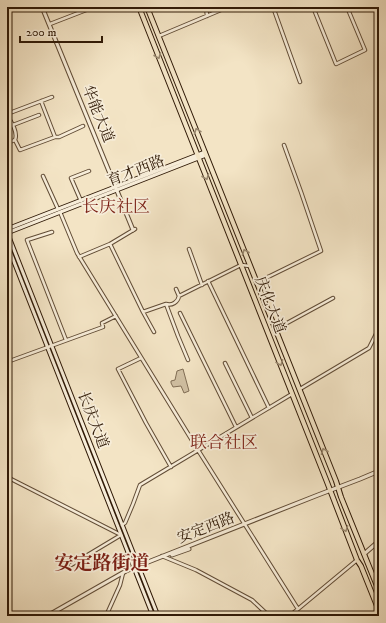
<svg xmlns="http://www.w3.org/2000/svg" width="386" height="623" viewBox="0 0 386 623" font-family="'IM FELL DW Pica','Noto Serif SC',serif">
<style>
.green{fill:#d2c2a5;stroke:#816e56}
.lines{fill:none;stroke-linecap:round;stroke-linejoin:round}
.minor-casing{stroke:#614c36;stroke-width:4.5}
.tertiary-casing{stroke:#614c36;stroke-width:5}
.secondary-casing{stroke:#301a07;stroke-width:5}
.trunk-casing{stroke:#301a07;stroke-width:6}
.minor{stroke:#f7edd9;stroke-width:2.5}
.tertiary{stroke:#f7edd9;stroke-width:3}
.secondary{stroke:#f7edd9;stroke-width:3}
.trunk{stroke:#f3e4c5;stroke-width:4}
.oneway{stroke:#9b8970}
.labels{text-anchor:middle;dominant-baseline:central;stroke-width:3.5;stroke-linejoin:round;paint-order:stroke}
.street-label{font-size:15px;fill:#301a07;stroke:#f7edd9}
.quarter-label{font-size:17px;fill:#7a1f14;stroke:#f7edd9}
.district-label{font-size:19px;font-weight:bold;fill:#7a1f14;stroke:#f7edd9}
</style>
<rect width="100%" height="100%" fill="#f3e4c5"/>
<filter id="stains"><feTurbulence type="fractalNoise" baseFrequency=".005" numOctaves="4"/><feColorMatrix values="0 0 0 0 .2 0 0 0 0 .09 0 0 0 0 .02 0 0 0 .5 -.17"/></filter>
<radialGradient id="worn" r=".72"><stop offset=".6" stop-color="#630" stop-opacity="0"/><stop offset="1" stop-color="#630" stop-opacity=".3"/></radialGradient>
<path class="green" d="M183 369 189 391 184 393 181 386 173 387 171 383V381L175 380 177 371Z"/>
<g class="lines">
<g class="minor-casing">
<path id="minor" d="M206 7 207 16
M273 7 300 82
M313 7 336 64 365 50 347 7
M50 24 94 7
M159 36 228 7
M41 101 55 137
M7 114 52 97
M7 116C12 122 18 133 15 140L7 143
M13 125 39 115
M15 140 20 150 55 137H59L83 126
M43 176 58 209
M81 201 71 178 89 171
M60 212 77 253 198 450 298 609
M52 232 27 240 66 340
M110 244 143 312 154 332
M189 249 202 285
M79 257 110 244 135 229
M208 281 269 408
M256 282 270 276 321 251 301 192 284 145
M179 296 241 265 250 266
M166 304 178 336 188 360
M143 312 166 304C172 306 178 302 179 296L176 289
M180 313 236 427
M276 329 333 298
M141 358 118 369 146 423 171 467
M7 362 103 327 102 323 116 316
M225 363 252 418
M300 389 369 348 379 328
M7 477 121 535
M122 525 125 523 133 504 140 485 292 394
M162 556 196 570 252 600 269 616
M71 565 121 535
M101 616 108 612
M106 616 120 585 123 573
M292 616V614L357 560"/>
</g>
<g class="tertiary-casing">
<path id="tertiary" d="M42 7 133 230
M364 554 379 541
M172 555 189 549
M47 616 126 571 138 566 318 495 360 479 379 471"/>
</g>
<g class="secondary-casing">
<path id="secondary" d="M7 229 205 152
M7 232 158 616
M7 233 206 155
M7 244 153 616"/>
</g>
<g class="trunk-casing">
<path id="trunk" d="M139 7 327 482 357 560 361 566 379 611
M147 7 336 481 341 497 379 591"/>
</g>
<use href="#minor" class="minor"/>
<use href="#tertiary" class="tertiary"/>
<use href="#secondary" class="secondary"/>
<use href="#trunk" class="trunk"/>
</g>
<defs><path id="oneway-chevron" d="M-2-3.5L2.5 0L-2 3.5" fill="none" stroke-width="1.6" stroke-linecap="round" stroke-linejoin="round"/></defs>
<g class="oneway">
<use href="#oneway-chevron" transform="translate(158 56) rotate(68)"/>
<use href="#oneway-chevron" transform="translate(197 131) rotate(-111)"/>
<use href="#oneway-chevron" transform="translate(206 177) rotate(68)"/>
<use href="#oneway-chevron" transform="translate(245 252) rotate(-112)"/>
<use href="#oneway-chevron" transform="translate(280 363) rotate(69)"/>
<use href="#oneway-chevron" transform="translate(324 451) rotate(-112)"/>
<use href="#oneway-chevron" transform="translate(345 529) rotate(69)"/>
</g>
<g class="labels">
<g class="street-label">
<text transform="translate(98 114) rotate(68)">华能大道</text>
<text transform="translate(136 171) rotate(-21)">育才西路</text>
<text transform="translate(270 305) rotate(69)">庆化大道</text>
<text transform="translate(93 420) rotate(69)">长庆大道</text>
<text transform="translate(206 528) rotate(-21)">安定西路</text>
</g>
<g class="quarter-label">
<text x="116" y="207">长庆社区</text>
<text x="224" y="443">联合社区</text>
</g>
<g class="district-label">
<text x="102" y="563">安定路街道</text>
</g>
</g>
<rect width="386" height="623" fill="none" stroke="#f3e4c5" stroke-width="24"/>
<rect x="8" y="8" width="370" height="607" fill="none" stroke="#301a07" stroke-width="2"/>
<rect x="12" y="12" width="362" height="599" fill="none" stroke="#301a07"/>
<path d="M20 36v6h82v-6" fill="none" stroke="#301a07" stroke-width="2"/>
<text x="26" y="36" font-size="12" fill="#301a07" stroke="#f7edd9" stroke-width="3" paint-order="stroke">200 m</text>
<rect width="100%" height="100%" filter="url(#stains)"/>
<rect width="100%" height="100%" fill="url(#worn)"/>
</svg>
